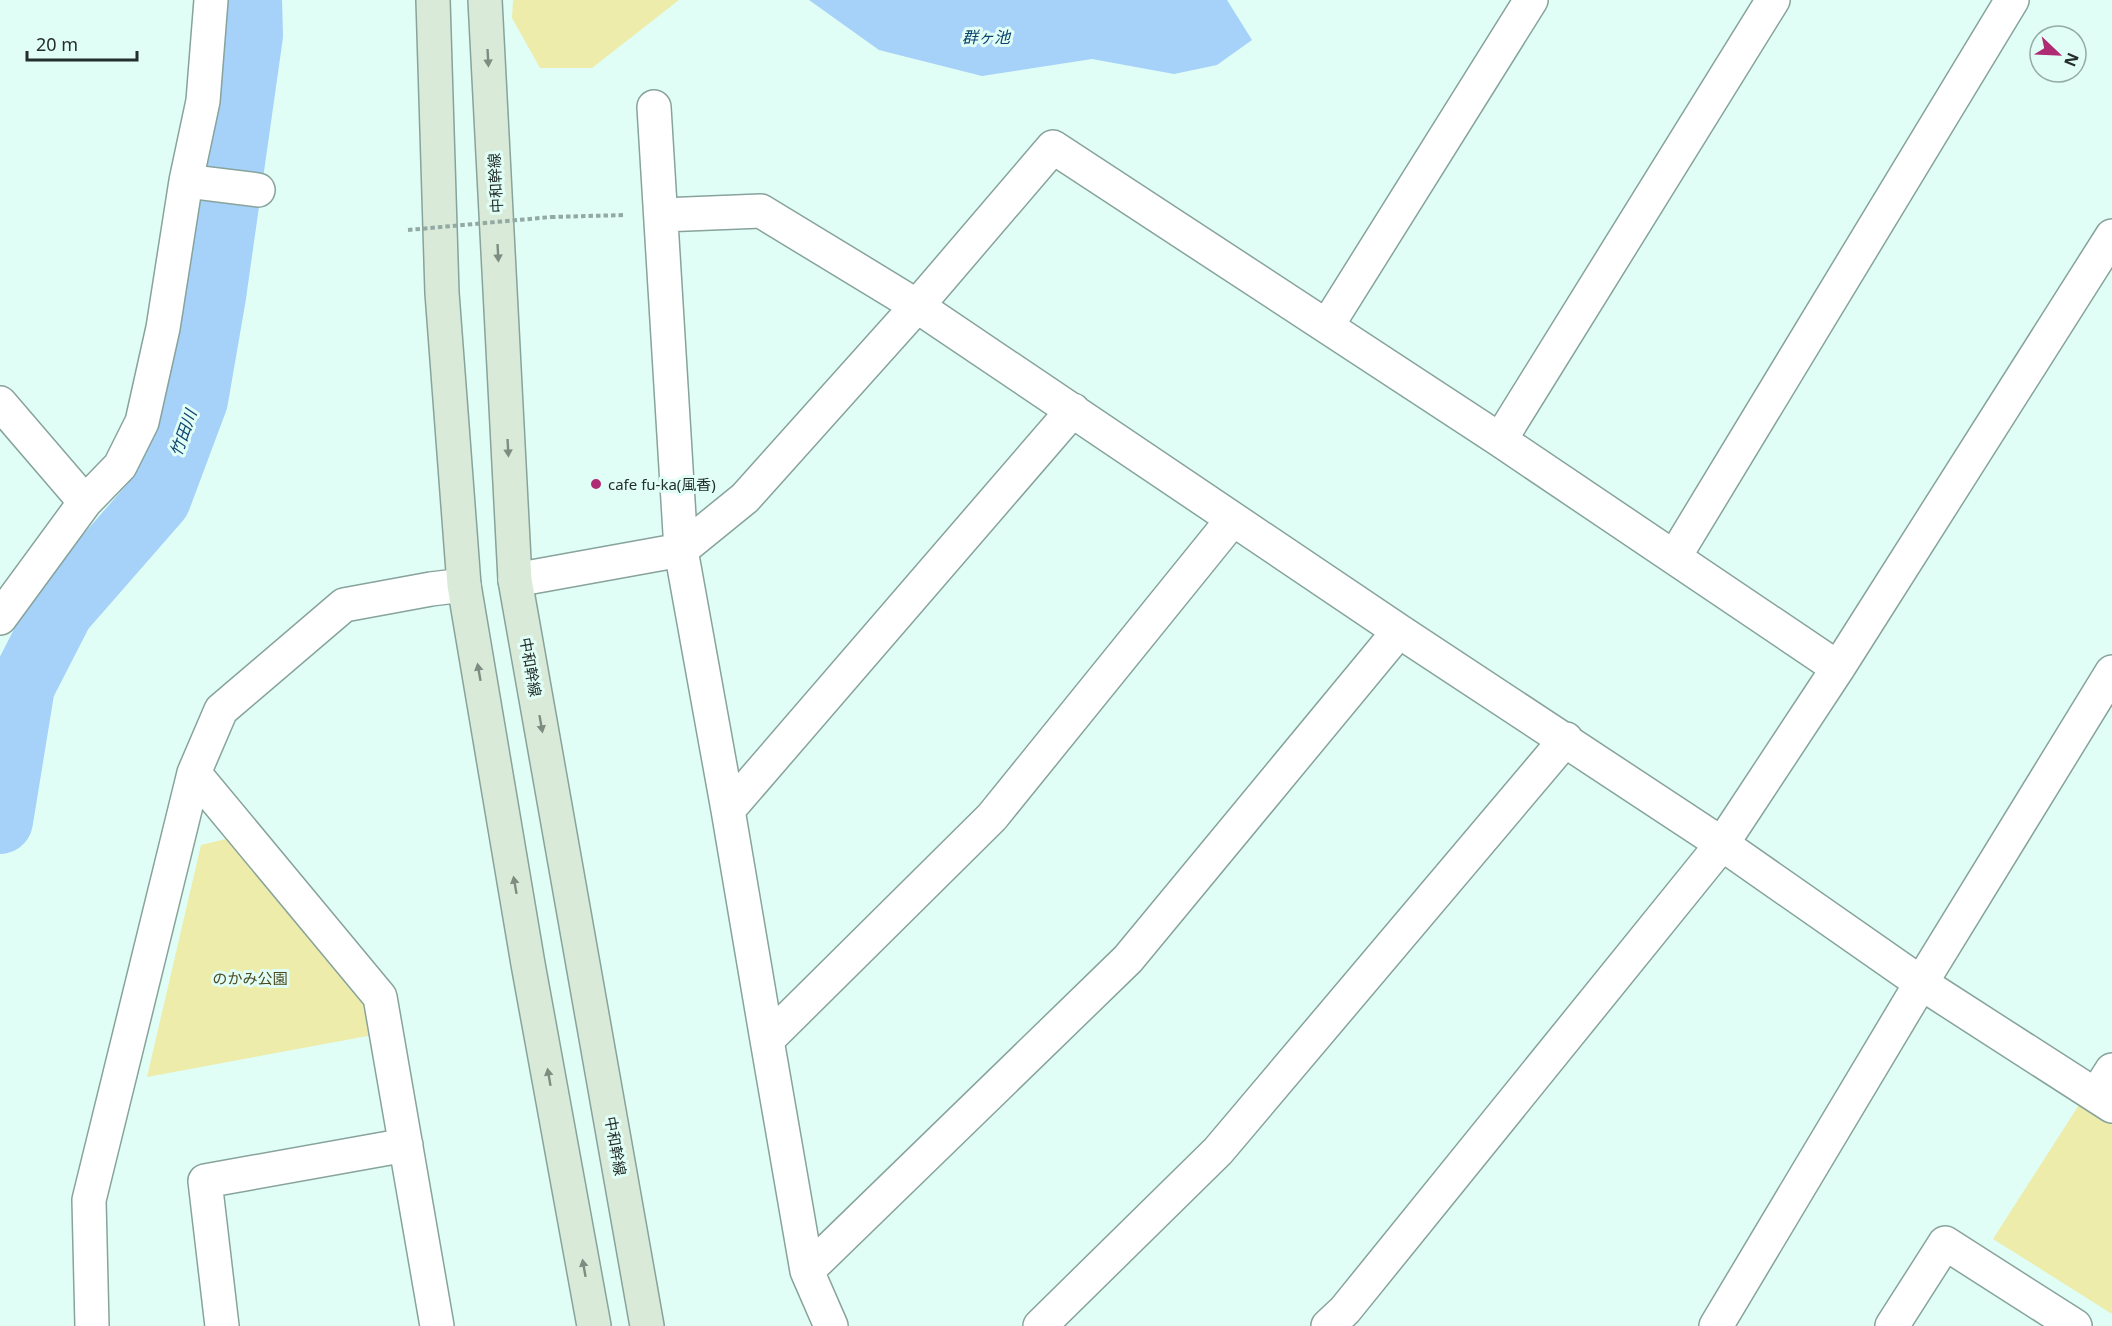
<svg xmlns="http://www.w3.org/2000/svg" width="2112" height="1326" viewBox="0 0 2112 1326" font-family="'Noto Sans','Noto Sans JP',sans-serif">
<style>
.green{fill:#edecaa}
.water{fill:#a6d1f9}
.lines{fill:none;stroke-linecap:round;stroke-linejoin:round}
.river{stroke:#a6d1f9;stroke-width:66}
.minor-casing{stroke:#87a39b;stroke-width:36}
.secondary-casing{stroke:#87a39b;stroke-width:36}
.path{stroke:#93a9a4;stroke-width:4;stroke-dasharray:4.5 3;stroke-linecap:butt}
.minor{stroke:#fff;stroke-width:33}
.secondary{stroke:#daead8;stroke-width:33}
.path-bridge{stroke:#93a9a4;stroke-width:4;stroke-dasharray:4.5 3;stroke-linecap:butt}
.oneway{fill:#7f8c82}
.poi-dot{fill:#af2b74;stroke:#e0fef6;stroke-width:2}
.labels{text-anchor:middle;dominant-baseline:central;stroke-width:6;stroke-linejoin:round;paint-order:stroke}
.street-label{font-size:15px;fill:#242f2c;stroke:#e0fef6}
.poi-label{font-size:15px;fill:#242f2c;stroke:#e0fef6;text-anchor:start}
.park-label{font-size:15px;fill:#4a4920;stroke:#e0fef6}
.water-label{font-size:16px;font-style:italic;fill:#0a436d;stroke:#e0fef6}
</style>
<rect width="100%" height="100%" fill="#e0fef6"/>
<path class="green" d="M513 0H679L592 68H540L512 18Z
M234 837 369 997 373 1035 147 1077 201 845Z
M2084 1097 2112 1115V1314L1993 1239Z"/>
<path class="water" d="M809 0H1227L1252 40 1217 65 1174 74 1092 59 982 76 879 50Z"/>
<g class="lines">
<path class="river" d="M0 821 22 686 61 610 158 499 195 400 213 296 250 35 249 0"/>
<g class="minor-casing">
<path id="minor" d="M654 107 681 550 728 810
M186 181 258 190
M662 215 761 211 917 306 1399 631 1722 844 1921 983 2112 1106
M1327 326 1531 0
M0 403 85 502
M1073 410 728 810 767 1040 992 817 1233 519
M1500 440 1773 0
M1675 556 2012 0
M515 580 681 550 745 498 917 306 1053 147 1500 440 1838 668
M0 618 85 502 120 466 142 422 163 328 186 181 203 101 211 0
M194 773 380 997 437 1326
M767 1040 807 1271 1128 959 1399 631
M2096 1095 2112 1070
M807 1271 831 1326
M92 1326 89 1200 194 773 221 710 344 605 431 589 464 585
M222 1326 205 1181 406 1145
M1040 1326 1218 1151 1566 739
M1328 1326 1345 1310 1722 844 1838 668 2112 236
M1716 1326 1921 983 2112 672
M1892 1326 1945 1243 2075 1326"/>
</g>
<g class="secondary-casing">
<path id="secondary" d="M433 0 442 293 464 585 528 964 594 1326
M485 0 515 580 647 1326"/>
</g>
<path class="path" d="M551 217 625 215"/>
<use href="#minor" class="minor"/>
<use href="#secondary" class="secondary"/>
<path class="path-bridge" d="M408 230 551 217"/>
</g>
<defs><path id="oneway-solid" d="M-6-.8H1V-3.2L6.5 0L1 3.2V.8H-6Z" transform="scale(1.5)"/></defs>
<g class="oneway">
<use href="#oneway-solid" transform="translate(488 58) rotate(87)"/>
<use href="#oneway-solid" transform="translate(498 253) rotate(87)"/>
<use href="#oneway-solid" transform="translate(508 448) rotate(87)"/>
<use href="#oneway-solid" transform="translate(479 672) rotate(-100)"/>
<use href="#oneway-solid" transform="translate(541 724) rotate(80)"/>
<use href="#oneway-solid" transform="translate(515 885) rotate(-100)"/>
<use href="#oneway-solid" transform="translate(549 1077) rotate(-100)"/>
<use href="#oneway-solid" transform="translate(584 1268) rotate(-100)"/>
</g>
<circle class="poi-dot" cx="596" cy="484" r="6"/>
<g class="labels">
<g class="street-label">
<text transform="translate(495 183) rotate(-93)">中和幹線</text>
<text transform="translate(531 667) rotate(80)">中和幹線</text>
<text transform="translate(616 1146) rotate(80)">中和幹線</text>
</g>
<g class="poi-label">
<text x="608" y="484">cafe fu-ka(風香)</text>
</g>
<g class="park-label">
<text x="250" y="978">のかみ公園</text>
</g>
<g class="water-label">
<text x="986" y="37">群ヶ池</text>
<text transform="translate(183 433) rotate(-70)">竹田川</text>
</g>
</g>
<g transform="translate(2058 54) rotate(113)"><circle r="28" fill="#e0fef6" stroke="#95aba5" stroke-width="1.5"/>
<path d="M0-4.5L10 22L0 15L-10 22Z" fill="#af2b74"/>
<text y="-9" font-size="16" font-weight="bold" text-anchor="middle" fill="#242f2c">N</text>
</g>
<path d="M27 51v9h110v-9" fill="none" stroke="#242f2c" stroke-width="3"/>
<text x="36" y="51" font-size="18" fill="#242f2c" stroke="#e0fef6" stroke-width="4.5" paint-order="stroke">20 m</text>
</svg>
